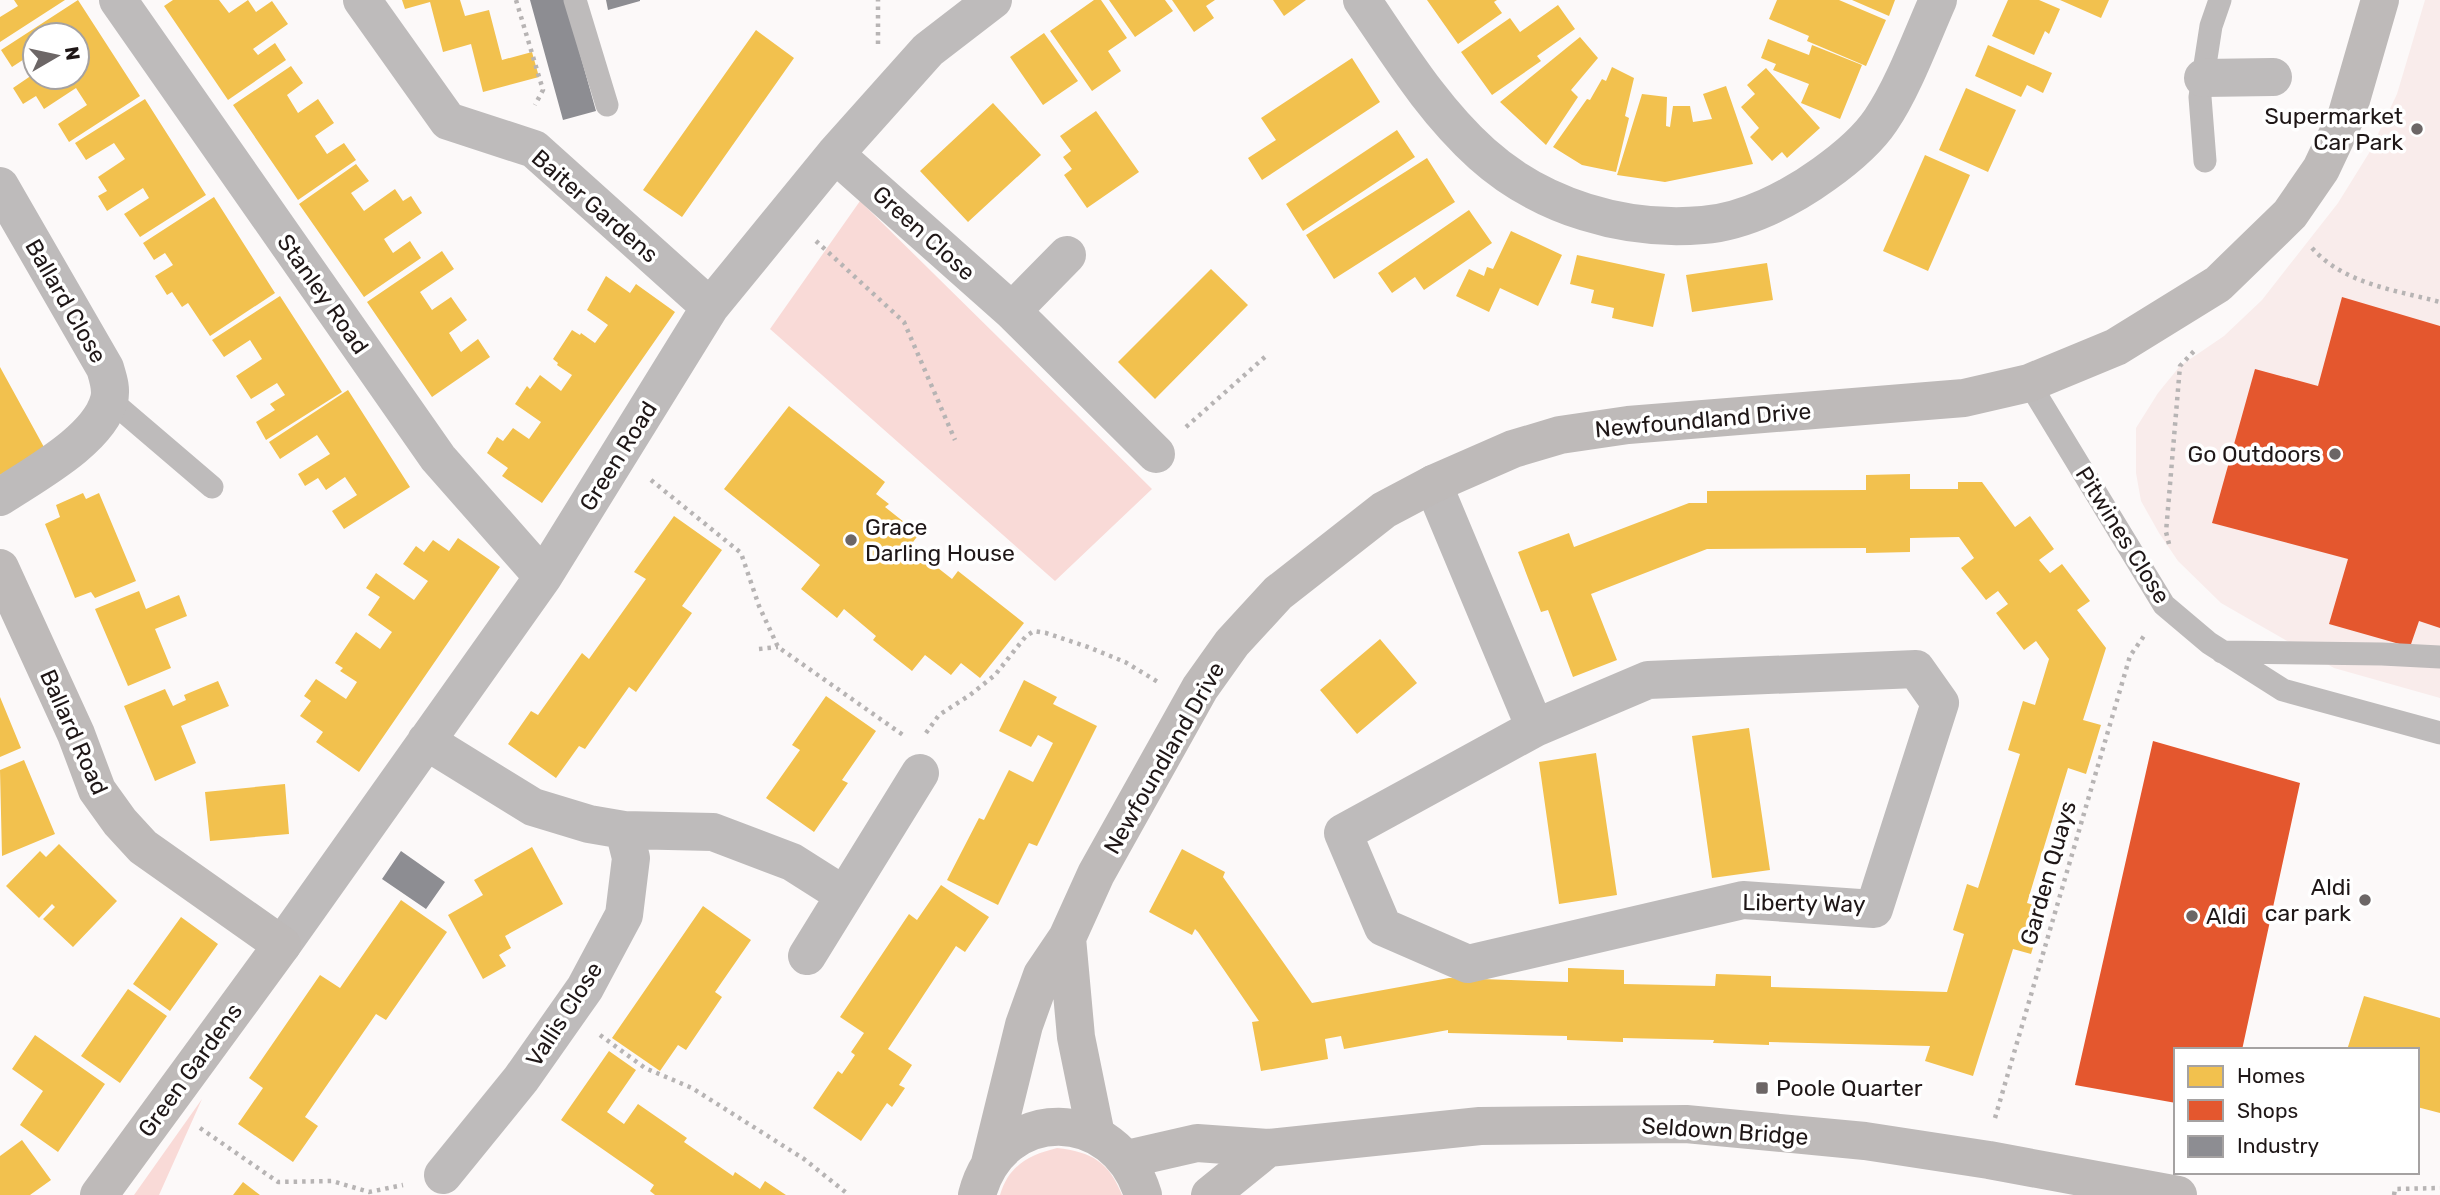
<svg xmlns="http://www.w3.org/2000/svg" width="2440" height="1195" viewBox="0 0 2440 1195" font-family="Rubik,sans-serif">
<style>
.built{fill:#f9eceb}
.green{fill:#f9dad7}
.homes{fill:#f2c14e}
.shops{fill:#e4572e}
.industry{fill:#8d8d92}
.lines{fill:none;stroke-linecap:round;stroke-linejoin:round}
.path{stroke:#b7b4b4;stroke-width:4.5;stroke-dasharray:3.5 5;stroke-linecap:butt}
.lane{stroke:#bebbbb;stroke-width:23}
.street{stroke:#bebbbb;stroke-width:38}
.secondary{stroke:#bebab9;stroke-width:38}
.poi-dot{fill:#6c6666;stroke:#fff;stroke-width:2.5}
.labels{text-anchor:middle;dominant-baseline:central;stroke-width:7;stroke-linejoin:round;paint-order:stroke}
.poi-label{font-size:23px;fill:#1f1717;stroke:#fff;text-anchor:end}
.street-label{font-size:23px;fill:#1f1717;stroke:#fff}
</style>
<rect width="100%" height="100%" fill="#fcf9f9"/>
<path class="built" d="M2425 0H2440V698L2334 668 2221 603 2178 561 2159 533 2141 501 2136 473V428L2158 393 2180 366 2224 336 2262 300 2338 203 2369 153 2397 94Z"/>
<path class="green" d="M860 201 1152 489 1055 581 770 329Z
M202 1099 159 1195H134Z
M1057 1148C1092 1152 1109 1162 1122 1195H1000C1009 1165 1029 1155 1057 1148Z"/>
<path class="homes" d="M14 0H65L0 42V17L18 6Z
M78 0 140 96 69 142 58 124 87 105 76 88 44 109 36 96 23 104 13 88 35 73V77H77V35H35V52L12 67 1 50Z
M173 0H219L229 13 248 0 256 12 272 1 288 24 253 49 258 55 275 43 286 60 228 100 164 6Z
M402 0H460L465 16 489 10 502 60 532 52 539 77 483 92 471 44 443 52 430 2 405 9Z
M1094 0H1101L1127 38 1108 51 1121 71 1092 91 1050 31Z
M1109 0H1165L1173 11 1135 37Z
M1172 0H1215L1206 6 1214 18 1194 32Z
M1273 0H1306L1284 16Z
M1427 0H1497L1494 2 1502 13 1458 44Z
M1777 0H1839L1886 20 1866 66 1807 41 1809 36 1769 19Z
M1852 0H1895L1889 16Z
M2008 0H2039L2060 9 2049 34 2045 31 2034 55 1992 36Z
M2060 0H2109L2101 18Z
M1558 5 1575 29 1537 56 1541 61 1492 95 1461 52 1510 18 1520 32Z
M756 30 794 58 682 217 643 190Z
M1044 33 1078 81 1043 105 1010 57Z
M1580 37 1598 58 1571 90 1578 97 1546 145 1500 102Z
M1768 39 1809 55 1812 45 1862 65 1840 119 1801 103 1809 84 1773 70 1776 64 1761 58Z
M1988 45 2052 73 2043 93 2027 85 2021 97 1975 76Z
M1352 58 1380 102 1262 180 1248 158 1276 140 1261 118Z
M291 66 303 83 287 95 298 113 318 99 334 123 315 136 327 154 344 143 356 160 298 200 233 105Z
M1612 67 1634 78 1625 116 1629 118 1616 172 1582 165 1553 147 1587 99 1590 100 1602 79 1606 81Z
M1766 68 1820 128 1787 158 1782 152 1772 161 1750 137 1759 128 1741 107 1755 94 1747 85Z
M1726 86 1753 164 1665 182 1617 175 1642 94 1667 97 1666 126 1670 127 1673 106H1690L1693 122 1712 119 1703 94Z
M1966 88 2016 110 1988 172 1939 150Z
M145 99 206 195 140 237 124 214 149 198 143 188 107 211 98 196 107 191 98 177 125 159 114 143 86 160 75 143Z
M993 103 1041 155 968 222 920 171Z
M1096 111 1139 172 1087 208 1064 175 1072 169 1063 157 1071 151 1060 136Z
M1397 130 1415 157 1303 231 1286 204Z
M1925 155 1970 175 1928 271 1883 251Z
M1427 158 1455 202 1334 279 1306 235Z
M356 164 369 181 351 193 364 211 395 189 403 201 411 196 422 213 384 239 393 253 410 241 421 258 364 297 299 204Z
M214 197 275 293 210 336 188 303 182 307 172 292 167 295 155 276 173 265 165 253 154 260 143 243Z
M1469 210 1492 243 1424 290 1415 277 1392 293 1378 273Z
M1511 231 1562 255 1538 306 1500 288 1489 312 1456 296 1469 269 1484 276 1487 267 1493 269Z
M442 251 454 269 420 292 432 310 451 297 467 320 449 333 461 352 478 339 490 357 432 397 367 302Z
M1577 255 1665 274 1653 327 1612 318 1614 308 1591 303 1594 290 1570 284Z
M1767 263 1773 300 1692 312 1686 275Z
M1211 269 1248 305 1155 399 1118 362Z
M606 276 630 293 636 284 675 312 542 503 502 476 508 468 487 453 497 437 503 441 513 428 529 439 541 422 515 404 527 386 530 389 540 375 561 391 572 375 557 365 558 363 553 359 572 330 580 335 581 333 595 343 608 325 587 310Z
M280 296 342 392 266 440 256 422 275 410 270 404 285 395 277 383 251 399 236 376 262 359 250 340 224 357 212 340Z
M0 367 45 449 0 475Z
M348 390 410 487 344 529 332 511 357 495 345 477 326 490 318 478 305 486 298 474 330 454 317 435 280 459 269 442Z
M789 406 885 482 876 494 889 504 885 507 919 534 910 546 952 579 958 571 1024 623 980 678 961 663 951 675 925 655 912 671 873 640 876 636 844 609 837 618 801 589 820 565 724 489Z
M1910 474V489H1958V482H1982L2015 527 2030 516 2054 549 2039 560 2050 573 2062 564 2090 601 2077 610 2106 648 2083 720 2101 725 2086 774 2068 768 2027 903 2045 908 2031 954 2013 949 1973 1076 1925 1061 1930 1046 1769 1042V1045L1713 1043 1714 1040 1623 1038V1042L1567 1040V1036L1448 1033V1030L1344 1049 1341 1036 1325 1039 1328 1059 1261 1071 1252 1022 1259 1021 1198 932 1195 929 1192 935 1149 912 1182 849 1225 872 1223 877 1312 1003 1449 978 1568 982V968L1624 970V984L1715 986 1716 974 1771 976V987L1947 992 1964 934 1953 930 1967 884 1978 888 2020 754 2008 750 2023 701 2035 705 2049 659 2036 641 2024 650 1996 613 2008 604 1998 591 1986 600 1961 568 1974 558 1959 537 1910 538V552L1866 553V548L1707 549 1591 594 1617 660 1573 677 1548 610 1541 612 1518 552 1569 533 1574 547 1689 503H1707V491L1866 490V475Z
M83 493 86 499 99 493 136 581 95 598 91 592 75 598 45 524 60 517 56 505Z
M674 516 722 550 682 606 692 613 636 692 629 687 585 749 579 746 556 778 508 744 531 711 538 715 582 653 589 659 646 579 634 572Z
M458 538 500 567 359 772 316 742 323 732 300 716 311 701 304 696 316 679 346 699 357 682 340 671 343 668 335 663 356 632 380 649 392 632 368 615 380 597 366 588 376 573 414 600 428 581 403 564 416 546 424 552 433 540 449 551Z
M139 591 146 609 179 595 187 616 155 629 171 668 128 686 95 609Z
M1380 639 1417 683 1357 734 1320 690Z
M1024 680 1057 697 1053 704 1097 726 1037 846 1029 843 998 905 947 880 979 818 984 820 1009 770 1033 782 1053 743 1038 735 1031 747 999 731Z
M218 681 229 706 181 726 196 763 155 781 124 706 165 689 173 706 186 700 184 695Z
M826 696 876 731 842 780 848 783 814 832 766 798 800 750 792 745Z
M0 697 21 748 0 757Z
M1749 728 1770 870 1712 878 1692 736Z
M1596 753 1617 895 1559 904 1539 762Z
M24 760 55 834 2 856 0 770Z
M285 784 289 834 210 841 205 792Z
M59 844 117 901 73 947 43 919 55 907 52 904 39 918 6 886 40 851 46 857Z
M532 847 563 904 505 936 511 948 499 955 506 966 483 979 448 915 483 895 474 880Z
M941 885 989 917 965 952 956 946 888 1049 912 1065 899 1085 905 1088 892 1107 887 1103 861 1141 813 1108 838 1071 842 1074 855 1055 851 1052 864 1033 840 1017 909 914 917 920Z
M401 900 447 932 386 1020 376 1014 305 1117 318 1126 293 1162 238 1124 263 1088 249 1078 320 975 340 988Z
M703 906 751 940 715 992 722 997 686 1050 678 1045 660 1071 612 1038Z
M181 917 218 944 170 1011 133 984Z
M128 989 167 1016 120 1083 81 1056Z
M2364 996 2440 1018V1113L2417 1107V1050H2347Z
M35 1035 105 1084 58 1152 20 1125 43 1091 12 1069Z
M609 1051 636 1070 607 1112 624 1124 638 1104 687 1138 684 1142 733 1176 735 1172 760 1189 765 1181 786 1195H655L650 1191 654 1185 561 1120Z
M22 1140 51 1180 30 1195H0V1156Z
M243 1182 260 1195H233Z"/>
<path class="shops" d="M2342 297 2440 326V628L2419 621 2410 647 2329 624 2348 559 2212 523 2255 369 2318 386Z
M2153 741 2300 783 2242 1050H2176V1103L2075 1085Z"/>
<path class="industry" d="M530 0H565L596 111 563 120Z
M606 0H640V1L608 10Z
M401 851 445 882 426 909 382 879Z"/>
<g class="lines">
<path class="path" d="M516 0 543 90 535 105
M878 44V0
M816 241 904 322 955 440
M2312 248C2344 284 2395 290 2440 302
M1186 427 1266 356
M651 480 741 553 759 606 778 647 903 735
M2169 544 2166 532 2180 366 2195 350
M759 649 778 647
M926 733 939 715 970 695 995 675 1026 636 1034 631 1046 633 1088 647 1125 662 1158 682
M600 1035 645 1068 692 1088 804 1159 849 1195
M1995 1118 2130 656 2146 633
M200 1128 278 1182 332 1181 369 1192 403 1185
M2394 1195 2395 1189 2440 1188"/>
<path class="lane" d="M575 0 607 105
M2205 161 2200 97 2211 26 2220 0
M2029 383 2164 605 2209 643 2283 690 2440 733
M109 399 212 487
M2222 652 2382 654 2440 657"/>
<path class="street" d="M118 0 438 458 543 577
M362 0 448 121 534 149 710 307
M1362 0C1399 54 1433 110 1482 154 1541 207 1625 232 1703 225 1745 222 1791 198 1824 174 1845 159 1867 141 1881 120 1903 88 1922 36 1938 0
M2203 78 2273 77
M835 154 1012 311 1156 454
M0 186 105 368C108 378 112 389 109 400 99 440 33 475 0 497
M1012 311 1067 255
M1433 484 1535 728 1648 680 1916 669 1940 703 1874 909 1743 900 1468 964 1383 927 1343 833 1535 728
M426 741 533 807 589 824 624 830 713 832 792 862 844 895
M282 945 543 577 710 307 835 154 928 50 993 0
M807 956 920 773
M443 1175 521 1079 585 988 624 915 631 858 624 830"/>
<path class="secondary" d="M0 568 76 734 97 790 120 822 143 847 282 945 99 1195
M1067 938 1076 1037 1096 1135
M1127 1159 1197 1143 1268 1148 1480 1126 1686 1124 1865 1141 1989 1160 2178 1195
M990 1163 1024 1025 1042 975 1067 938 1096 874 1200 688 1232 643 1278 593 1384 510 1433 484 1513 449 1560 435 1628 425 1964 398 2029 383 2116 347 2218 284 2290 214 2321 169 2347 114 2380 0
M977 1195C1001 1103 1116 1105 1143 1195
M1210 1195 1268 1148"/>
</g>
<g class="poi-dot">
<circle cx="2417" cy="129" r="7"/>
<circle cx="2335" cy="454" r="7"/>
<circle cx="851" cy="540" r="7"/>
<circle cx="2365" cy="900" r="7"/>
<circle cx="2192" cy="916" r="7"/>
<rect x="1755" y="1081" width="14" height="14" rx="3.5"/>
</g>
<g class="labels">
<g class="poi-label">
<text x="2403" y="116">Supermarket<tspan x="2403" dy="26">Car Park</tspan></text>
<text x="2321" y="454">Go Outdoors</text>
<text x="865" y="527" text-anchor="start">Grace<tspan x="865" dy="26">Darling House</tspan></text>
<text x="2351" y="887">Aldi<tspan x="2351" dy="26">car park</tspan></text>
<text x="2206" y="916" text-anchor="start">Aldi</text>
<text x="1776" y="1088" text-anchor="start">Poole Quarter</text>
</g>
<g class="street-label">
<text transform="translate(595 206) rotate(41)">Baiter Gardens</text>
<text transform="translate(924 233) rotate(42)">Green Close</text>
<text transform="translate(323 294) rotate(55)">Stanley Road</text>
<text transform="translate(66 301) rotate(60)">Ballard Close</text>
<text transform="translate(1703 420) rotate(-5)">Newfoundland Drive</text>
<text transform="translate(618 456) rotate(-58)">Green Road</text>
<text transform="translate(2123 535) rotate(58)">Pitwines Close</text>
<text transform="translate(74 732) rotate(66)">Ballard Road</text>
<text transform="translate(1164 758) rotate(-60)">Newfoundland Drive</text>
<text transform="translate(2048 873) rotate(-74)">Garden Quays</text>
<text transform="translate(1804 903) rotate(1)">Liberty Way</text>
<text transform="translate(564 1014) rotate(-57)">Vallis Close</text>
<text transform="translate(190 1070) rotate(-54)">Green Gardens</text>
<text transform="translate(1725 1131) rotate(4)">Seldown Bridge</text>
</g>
</g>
<rect x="2174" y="1048" width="245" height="126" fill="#ffffff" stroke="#a5a2a2" stroke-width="2"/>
<rect x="2188" y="1066" width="35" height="21" fill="#f2c14e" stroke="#a5a2a2" stroke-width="2"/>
<text x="2237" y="1083" font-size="21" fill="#1f1717">Homes</text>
<rect x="2188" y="1100" width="35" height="21" fill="#e4572e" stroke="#a5a2a2" stroke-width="2"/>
<text x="2237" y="1118" font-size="21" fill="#1f1717">Shops</text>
<rect x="2188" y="1136" width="35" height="21" fill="#8d8d92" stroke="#a5a2a2" stroke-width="2"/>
<text x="2237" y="1153" font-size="21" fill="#1f1717">Industry</text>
<g transform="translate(56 56) rotate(81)"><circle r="33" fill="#ffffff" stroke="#a5a2a2" stroke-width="2"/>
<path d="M0-5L12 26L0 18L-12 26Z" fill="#6c6666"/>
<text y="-10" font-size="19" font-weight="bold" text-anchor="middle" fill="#1f1717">N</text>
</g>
</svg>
